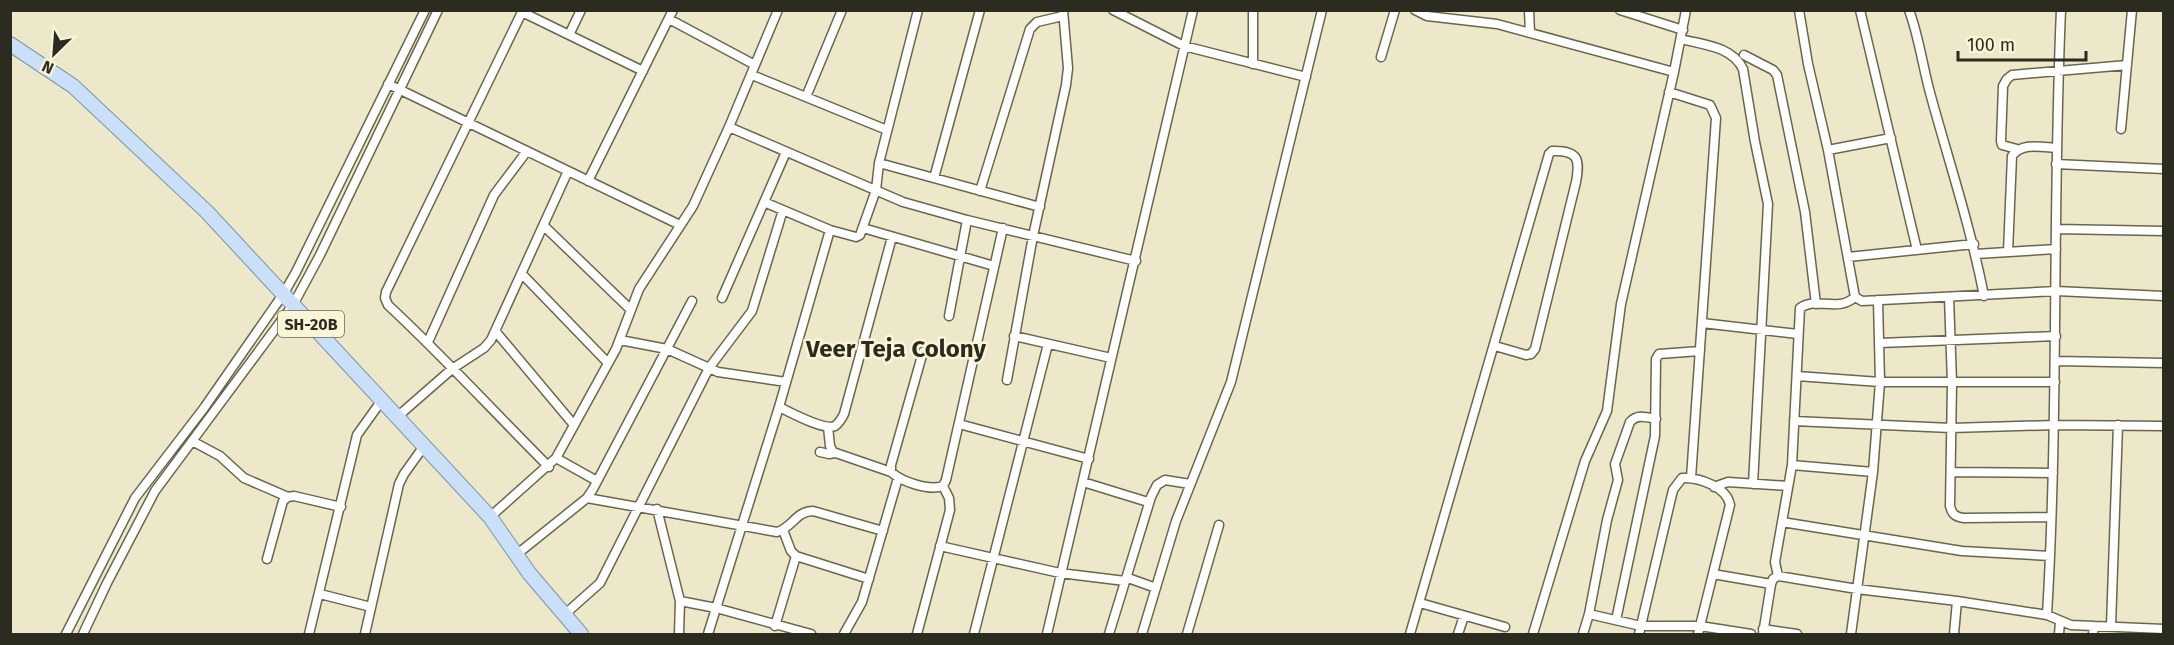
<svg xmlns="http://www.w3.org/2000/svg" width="2174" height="645" viewBox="0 0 2174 645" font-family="'Fira Sans',sans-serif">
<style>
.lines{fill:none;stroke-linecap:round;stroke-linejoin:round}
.street-casing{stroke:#6b664b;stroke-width:11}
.primary-casing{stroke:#7c94a9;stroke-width:16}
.street{stroke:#fff;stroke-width:8}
.primary{stroke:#cae0f8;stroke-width:14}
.labels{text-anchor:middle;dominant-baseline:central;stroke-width:5;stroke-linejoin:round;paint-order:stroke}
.shield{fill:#faf5d6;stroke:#6a6856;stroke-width:1.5}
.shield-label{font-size:16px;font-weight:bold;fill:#2c2b1f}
.district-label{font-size:24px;font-weight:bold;fill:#2c2b1f;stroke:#faf5d6}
</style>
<rect width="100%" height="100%" fill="#ece8c9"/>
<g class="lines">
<g class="street-casing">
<path id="street" d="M523 10 386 292 385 298 388 305C443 356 495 413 549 467
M1113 10 1184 46 1306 77
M1253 10V64
M1415 10 1427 16 1497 24 1674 72
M1529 10 1530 33
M1620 10 1683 30
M1799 10 1808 64 1828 150 1855 297 1862 301 2056 291 2164 296
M1860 10 1917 250
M1909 10C1920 40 1923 70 1932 100 1950 165 1971 229 1984 296
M522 12 643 71
M669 19 755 65
M569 35 581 10
M1681 39C1703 45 1732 46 1743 69L1755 142 1768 204 1753 484
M1744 55 1773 70 1777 75 1805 212 1816 304
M1381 57 1395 10
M752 75 887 130
M388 84 680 225
M1669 92 1710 105 1716 118 1691 478
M806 97 842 10
M729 127 903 202 967 220 1136 261
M2121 129 2132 10
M2017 149 2002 145 2001 141 2003 86 2007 79 2012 75 2127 65
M1828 150 1891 138
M879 163 1040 207
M2056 164 2164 169
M934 178 980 10
M588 181 673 10
M980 191 1030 29 1037 22 1063 16
M764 202 830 230 856 237 860 235 876 190 879 163 918 10
M544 226 631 310
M863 228 994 266
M2056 229 2164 231
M2008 252 2012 156C2022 142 2041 147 2057 148
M1976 254 2056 249
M1848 257 1974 244
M522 274 608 363
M1949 297 1952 383 1950 506C1952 514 1955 517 1964 518L2051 517
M722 298 786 152
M949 316 967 220
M1702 323 1798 334
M496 332 574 425
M1014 336 1111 358
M620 340 667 349 718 372 786 382
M428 342 494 195 527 151
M1880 343 2056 336
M923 352 891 465V472C902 482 929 491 943 486L946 480 1003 228
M2056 361 2164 363
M1797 376 1880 382H2055
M1007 380 1033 236 1066 85 1068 68 1063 10
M779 407C790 412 824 431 835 426 839 423 842 418 844 414L892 237
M397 417 452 369 484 348 491 340 568 171
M1794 421 1951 428 2055 425 2164 426
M959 424 1089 459
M828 427 830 446 833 452 891 472
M192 441 220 456 244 478 288 497
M820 452 829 454 835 453
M556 458 597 481
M1792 465 1873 472
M1951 472 2053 473
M1083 482 1148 502
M1714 487 1728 482 1788 486
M587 498 777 532C792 528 796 511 813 511L883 531
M657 509 680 601 679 634
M490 517 556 458 616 349 639 289 693 206 729 127 778 10
M1782 522 1962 551 2050 556
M783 530 791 551 796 556 869 579
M940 546 1060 573 1125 581 1128 578 1156 588
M516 555 587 498 593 489 692 301
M267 559 283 501 288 497 294 496 341 507
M1713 574 1771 584
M1778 576 1775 562 1792 465 1800 308C1817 296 1837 313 1855 297
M320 594 371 607
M680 601 716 608 811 634
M1420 603 1505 627
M1589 614 1641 626H1700L1751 634
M564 615 600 583 709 368 752 311 783 210
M2047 615C2059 414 2052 212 2061 10
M1616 620 1655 436 1656 359 1659 354 1700 351
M775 626 796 556
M2111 626 2118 425
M1763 629 1797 634
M66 634 135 498 204 408 284 293 296 272 425 10
M83 634 107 583 155 491 293 305 320 255 438 10
M309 634 357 435 382 400
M365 634 399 484 404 474 424 446
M708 634 779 407 830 230
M844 634 862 602 898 478
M917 634 950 510 949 498 943 486
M974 634 1048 344
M1047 634 1193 10
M1109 634 1151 497 1157 485 1165 480 1190 484
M1142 634 1176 521 1231 382 1322 10
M1187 634 1219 525
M1410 634 1549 154 1552 151C1579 150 1580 160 1576 182L1535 349 1531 354 1526 355 1495 346
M1458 634 1464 616
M1533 634 1585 461 1607 411 1621 304 1674 72 1686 10
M1583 634 1589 614 1607 520 1618 480 1615 464 1630 422C1637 414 1646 417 1656 419
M1639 634 1673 490 1682 478C1699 477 1727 487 1730 505L1698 634
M1763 634 1771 584 1773 579 1778 576 1857 589 1957 601
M1851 634 1873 472 1880 382 1878 300
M1954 634 1957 601 2047 615 2071 625 2164 629
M2059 634 2060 622
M2093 634 2094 626"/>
</g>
<g class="primary-casing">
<path id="primary" d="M10 44 73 86 207 212 490 517 529 573 581 634"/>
</g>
<use href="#street" class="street"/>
<use href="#primary" class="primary"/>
</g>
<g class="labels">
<rect class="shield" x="278" y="311" width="66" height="26" rx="4.5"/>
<g class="shield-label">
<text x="311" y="324">SH-20B</text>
</g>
<g class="district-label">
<text x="896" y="349">Veer Teja Colony</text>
</g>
</g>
<rect width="2174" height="645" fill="none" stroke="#2c2b1f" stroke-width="24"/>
<g transform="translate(54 54) rotate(205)" stroke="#faf5d6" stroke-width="4.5" paint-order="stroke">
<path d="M0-4.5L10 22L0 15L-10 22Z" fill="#2c2b1f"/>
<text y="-9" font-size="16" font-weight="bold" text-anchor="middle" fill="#2c2b1f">N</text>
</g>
<path d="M1958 51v9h128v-9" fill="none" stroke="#2c2b1f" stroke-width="3"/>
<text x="1967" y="51" font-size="18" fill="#2c2b1f" stroke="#faf5d6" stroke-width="4.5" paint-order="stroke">100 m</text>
</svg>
